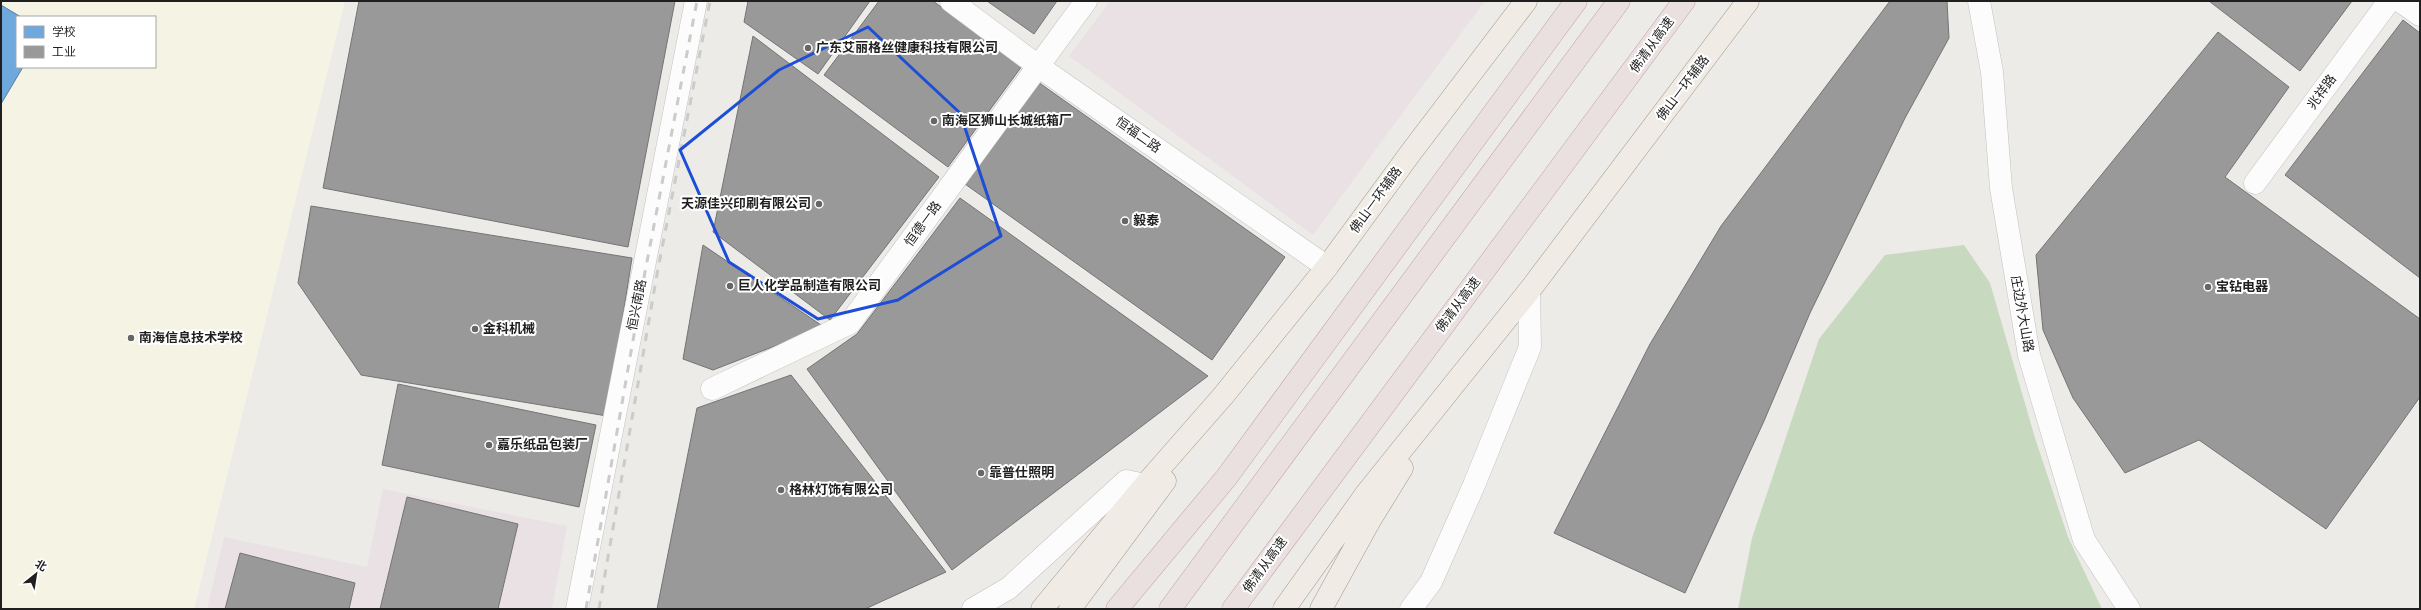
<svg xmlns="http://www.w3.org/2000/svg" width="2421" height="610" viewBox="0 0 2421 610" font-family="'Source Sans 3','Noto Sans SC',sans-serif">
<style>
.industrial{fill:#eae1e5}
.education{fill:#f5f4e4;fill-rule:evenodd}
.forest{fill:#c7d9bf}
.schools{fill:#6fa8dc;stroke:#577fa3}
.industry{fill:#999;stroke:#747474}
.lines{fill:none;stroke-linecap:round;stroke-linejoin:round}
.minor-casing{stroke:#c3c2c0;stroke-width:23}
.major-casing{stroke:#a19986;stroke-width:23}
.highway-casing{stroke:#c0a1a8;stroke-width:23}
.minor{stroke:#fcfcfc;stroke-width:22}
.major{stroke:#f0ece5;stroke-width:22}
.highway{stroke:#eae0e0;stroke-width:22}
.rail{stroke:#cbcbca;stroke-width:3;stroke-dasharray:8 8;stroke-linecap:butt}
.marked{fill:none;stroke:#1d4ed8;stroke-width:3;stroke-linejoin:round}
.poi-dot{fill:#676665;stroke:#fff;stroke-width:1.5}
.labels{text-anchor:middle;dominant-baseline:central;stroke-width:4;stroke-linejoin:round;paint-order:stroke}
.street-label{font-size:13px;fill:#1f1f1f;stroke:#fff}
.poi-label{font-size:13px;font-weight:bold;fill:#1f1f1f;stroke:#fff;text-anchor:start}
</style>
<rect width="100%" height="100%" fill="#edebe8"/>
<path class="industrial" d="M1110 1H1485L1313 235 1069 56Z
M383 489 567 526 552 609H207L224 537 367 567Z"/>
<path class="education" d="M1 1H345L194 609H1ZM17 17H155V67H17Z"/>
<path class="forest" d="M1964 245 1990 283 2035 438 2068 537 2102 609H1738L1752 538 1819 339 1885 255Z"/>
<path class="schools" d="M1 5 21 17H17V67H23L1 104Z"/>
<path class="industry" d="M359 1H675L628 247 323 188Z
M748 1H870L818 74 744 22Z
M879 1H933L1022 66 948 167 824 75Z
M987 1H1057L1034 34Z
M1890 1H1947L1949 38 1905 118 1810 313 1764 421 1685 593 1554 533 1650 344 1721 226Z
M2209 1H2352L2300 71Z
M2403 20 2420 33V278L2285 175Z
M2218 32 2289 87 2225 177 2420 319V397L2326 529 2199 440 2125 473 2073 398 2043 330 2036 255Z
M753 36 939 177 830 320 713 232Z
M1038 82 1285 257 1212 360 965 184Z
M960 198 1208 376 952 570 807 369 857 334Z
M311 206 632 258 607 416 361 375 298 283Z
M703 245 824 327 713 370 683 359Z
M791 375 946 572 865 609H657L697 408Z
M398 384 596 425 579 507 382 465Z
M407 497 518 524 498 609H380Z
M240 553 355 583 349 609H225Z"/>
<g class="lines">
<g class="minor-casing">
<path id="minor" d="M951 1 1038 66 1327 267
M1979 1 1992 72 2001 188 2029 355 2084 540 2129 609
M2400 1 2420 15
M2255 183 2389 1
M712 389 850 323 1086 1
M577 609 696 1
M973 609 1009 588 1126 481 1145 485
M1411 609 1431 582 1474 485 1530 347 1529 291"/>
</g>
<g class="major-casing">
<path id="major" d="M1042 609 1145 485 1223 396 1327 267 1412 151 1526 1
M1070 609 1165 481
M1284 609 1366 494 1529 291 1748 1
M1321 609 1370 520 1402 468"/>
</g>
<g class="highway-casing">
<path id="highway" d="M1117 609 1226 478 1576 1
M1170 609 1619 1
M1233 609 1684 1"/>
</g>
<use href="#minor" class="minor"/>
<use href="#major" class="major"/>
<use href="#highway" class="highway"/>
<path class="rail" d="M586 609 645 272 697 1
M599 609 657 274 710 1"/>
</g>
<path class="marked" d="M868 27 960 113 1001 236 898 300 818 319 729 262 680 150 779 70Z"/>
<g class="poi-dot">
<circle cx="808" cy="48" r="4"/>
<circle cx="934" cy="121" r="4"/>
<circle cx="819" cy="204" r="4"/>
<circle cx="1125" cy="221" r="4"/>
<circle cx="730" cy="286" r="4"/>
<circle cx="2208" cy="287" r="4"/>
<circle cx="475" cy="329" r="4"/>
<circle cx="131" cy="338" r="4"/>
<circle cx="489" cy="445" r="4"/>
<circle cx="981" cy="473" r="4"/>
<circle cx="781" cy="490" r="4"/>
</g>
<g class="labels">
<g class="street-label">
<text transform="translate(1652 45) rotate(-54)">佛清从高速</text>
<text transform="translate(1683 88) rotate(-53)">佛山一环辅路</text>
<text transform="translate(2322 92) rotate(-54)">兆祥路</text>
<text transform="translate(1138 135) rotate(35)">恒福二路</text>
<text transform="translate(1376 200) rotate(-54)">佛山一环辅路</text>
<text transform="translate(923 224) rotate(-54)">恒德一路</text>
<text transform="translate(637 305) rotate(-79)">恒兴南路</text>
<text transform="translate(1458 305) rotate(-53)">佛清从高速</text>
<text transform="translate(2022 314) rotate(80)">庄边外大山路</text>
<text transform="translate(1265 565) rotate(-54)">佛清从高速</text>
</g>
<g class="poi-label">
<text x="816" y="48">广东艾丽格丝健康科技有限公司</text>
<text x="942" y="121">南海区狮山长城纸箱厂</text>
<text x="811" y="204" text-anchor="end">天源佳兴印刷有限公司</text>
<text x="1133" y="221">毅泰</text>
<text x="738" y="286">巨人化学品制造有限公司</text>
<text x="2216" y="287">宝钻电器</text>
<text x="483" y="329">金科机械</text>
<text x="139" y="338">南海信息技术学校</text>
<text x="497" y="445">嘉乐纸品包装厂</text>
<text x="989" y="473">靠普仕照明</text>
<text x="789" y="490">格林灯饰有限公司</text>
</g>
</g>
<rect width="2421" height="610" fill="none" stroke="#1f1f1f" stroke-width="4"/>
<rect x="16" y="16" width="140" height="52" fill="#ffffff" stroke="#a5a5a5"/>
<rect x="24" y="26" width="20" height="12" fill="#6fa8dc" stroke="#a5a5a5"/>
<text x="52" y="36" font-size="12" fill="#1f1f1f">学校</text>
<rect x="24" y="46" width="20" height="12" fill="#999999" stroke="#a5a5a5"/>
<text x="52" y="56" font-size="12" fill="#1f1f1f">工业</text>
<g transform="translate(36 574) rotate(30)" stroke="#ffffff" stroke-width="3" paint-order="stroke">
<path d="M0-3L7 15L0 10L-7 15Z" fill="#1f1f1f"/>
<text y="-6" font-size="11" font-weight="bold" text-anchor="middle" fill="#1f1f1f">北</text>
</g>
</svg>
